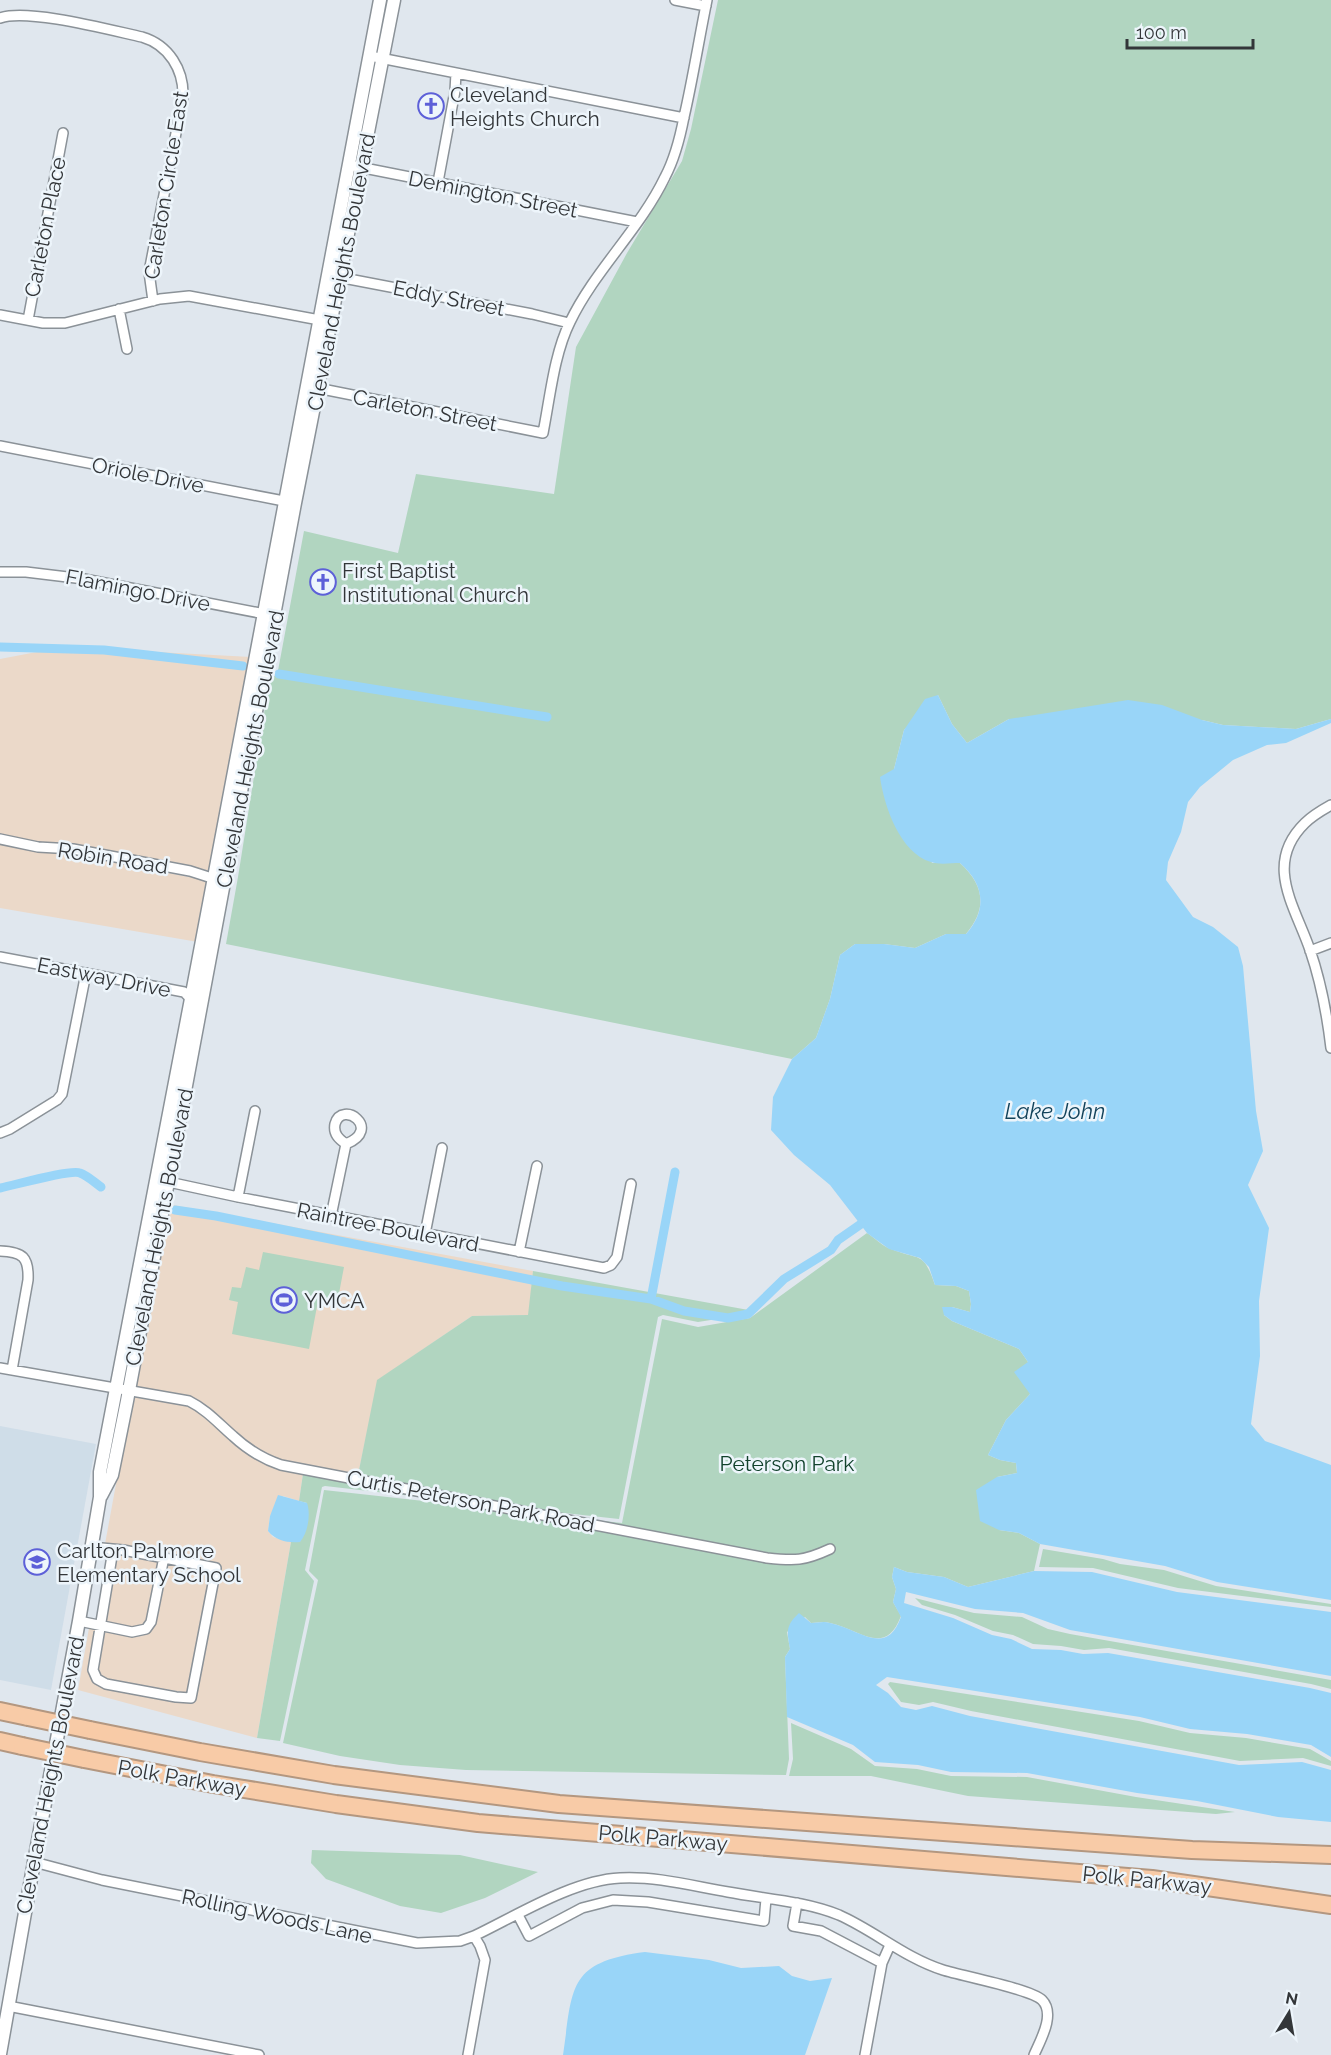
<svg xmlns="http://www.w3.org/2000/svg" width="1331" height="2055" viewBox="0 0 1331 2055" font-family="Raleway,sans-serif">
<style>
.commercial{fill:#ebd9c9}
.built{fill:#cfdde8}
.green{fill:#b1d5c0}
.water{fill:#99d5f8}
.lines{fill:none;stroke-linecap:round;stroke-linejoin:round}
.canal{stroke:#99d5f8;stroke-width:9}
.minor-casing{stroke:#8b9298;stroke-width:12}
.tertiary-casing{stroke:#8b9298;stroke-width:15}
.motorway-casing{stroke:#b39780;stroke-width:20}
.minor{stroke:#fff;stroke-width:9}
.tertiary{stroke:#fff;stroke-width:12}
.motorway{stroke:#f8cba7;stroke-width:16}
.motorway-bridge-casing{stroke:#b39780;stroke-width:20;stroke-linecap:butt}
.motorway-bridge{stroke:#f8cba7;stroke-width:16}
.labels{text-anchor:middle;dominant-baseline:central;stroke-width:5;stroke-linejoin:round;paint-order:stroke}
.poi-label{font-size:21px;fill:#333639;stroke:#edf5fb;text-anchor:start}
.street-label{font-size:21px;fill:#333639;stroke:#edf5fb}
.park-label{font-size:21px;fill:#12422c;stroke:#edf5fb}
.water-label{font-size:22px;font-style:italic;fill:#13435b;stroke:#edf5fb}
</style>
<rect width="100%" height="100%" fill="#e0e7ee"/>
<path class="commercial" d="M63 647 251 657 211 871 74 844 39 842 0 834V659Z
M0 844 37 852 73 854 209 881 198 942 0 908Z
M168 1204 533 1271 529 1315 472 1316 378 1380 358 1475 282 1460 266 1455 254 1447 236 1434 200 1401 190 1397 134 1387Z
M132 1397 187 1406 202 1414 231 1442 262 1463 303 1474 299 1501 283 1496 270 1516 268 1531 273 1537 291 1542 257 1738 78 1690 89 1628 96 1630 89 1670 95 1683 105 1688 175 1702 191 1703 196 1699 220 1568 217 1563 124 1545 105 1544Z
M116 1555 159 1561 146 1623 139 1627H132L105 1622Z
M167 1563 211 1571 188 1693 107 1679 100 1675 98 1670 104 1632 132 1637 142 1636 153 1628Z"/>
<path class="built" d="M0 1426 96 1444 51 1690 0 1680Z"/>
<path class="green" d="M718 0H1331V719L1296 729 1223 725 1202 720 1009 719 967 743 952 724 938 695 904 730 894 769 932 863H960C984 885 988 908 966 934H946L915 948 884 944H855L840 955 830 999 816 1038 792 1059 226 944 238 877 270 676H277L304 531 398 553 416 474 554 494 576 347 627 253 682 161 691 129Z
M867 1233C875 1238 882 1246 891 1249 920 1261 923 1250 935 1285L956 1286 969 1291 971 1304 970 1312 952 1307 944 1315 952 1321 1019 1349 1028 1362 1030 1394 1006 1420 988 1455 1000 1460 1016 1463 1017 1473 997 1477 999 1530 1019 1533 1040 1544 1034 1571 968 1587 944 1577 907 1572 894 1567 892 1577 896 1589 893 1602 901 1616C885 1658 860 1629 830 1623 824 1621 817 1623 811 1623L805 1617 787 1632 790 1649 785 1657 789 1759 786 1775 466 1770 400 1765 340 1756 283 1743 318 1580 309 1571 324 1490 622 1523 662 1319 698 1327 750 1318Z
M263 1252 344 1267 337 1304 318 1301 309 1349 232 1334 238 1302 229 1300 232 1287 241 1288 246 1267 259 1270Z
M533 1271 754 1311 749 1314 698 1322 663 1315 658 1317 619 1519 546 1511 358 1475 377 1380 472 1316 528 1315Z
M303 1474 421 1497 325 1486 322 1487 305 1570 314 1581 280 1741 257 1738 291 1542H300L307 1503 299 1501Z
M1043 1549 1103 1559 1120 1564 1164 1570 1216 1586 1331 1604V1607L1178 1588 1093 1568 1039 1567Z
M915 1598 974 1613 1022 1617 1048 1629 1070 1634 1331 1680V1689L1311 1684 1109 1648 1084 1650 1061 1646 1033 1644 1013 1635 993 1631 955 1615 922 1605Z
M890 1682 1139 1721 1190 1733 1246 1738 1310 1749 1331 1761V1766L1303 1758 1240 1761 971 1711 933 1702 919 1705 901 1702 888 1684Z
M791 1723 851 1749 875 1766 917 1769 951 1776 1027 1777 1136 1797 1235 1812 1216 1814 968 1796 871 1776H789L793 1759Z
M312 1850 460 1855 538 1872 485 1898 441 1913 400 1906 326 1879 311 1863Z"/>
<path class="water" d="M938 695 952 724 967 743 1009 719 1128 700 1162 705 1202 720 1223 725 1296 729 1331 719V723L1286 743 1267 745 1233 760 1200 787 1188 802 1181 832 1168 862 1166 880 1193 917 1213 927 1238 947 1243 966 1256 1111 1263 1151 1248 1185 1269 1228 1259 1301 1260 1356 1251 1424 1265 1441 1331 1465V1600L1217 1582 1165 1566 1040 1544 1019 1533 999 1530 980 1521 976 1490 997 1477 1017 1473 1016 1463 1000 1460 988 1455 1006 1420 1030 1394 1014 1372 1028 1362 1019 1349 952 1321 944 1315 942 1307H952L970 1312 971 1304 969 1291 956 1286 935 1285 929 1267 920 1258 889 1249 867 1233 830 1185 794 1155 771 1130 773 1097 792 1059 816 1038 830 999 840 955 855 944H884L915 948 946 934H966C988 909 984 884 960 863 951 863 939 865 931 862 900 853 884 806 880 777L894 769 904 730 925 699Z
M278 1495 307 1503C311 1514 308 1533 300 1542 288 1543 276 1541 268 1531L270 1516Z
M894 1567 907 1572 944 1577 968 1587 1034 1571 1092 1572 1177 1592 1331 1612V1676L1070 1630 1023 1613 975 1609 906 1592 904 1603 953 1618 992 1635 1011 1639 1032 1649 1061 1650 1083 1654 1108 1653 1310 1688 1331 1693V1757L1311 1745 1247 1734 1190 1729 1140 1717 887 1677 876 1685 888 1693 901 1707 916 1710 932 1706 970 1716 1239 1765 1302 1762 1331 1770V1822L1278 1817 1197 1801 1137 1793 1027 1773 951 1772 918 1765 875 1762 853 1745 787 1717 785 1657 790 1649C787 1632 785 1626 799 1613L811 1623C817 1623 824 1621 830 1623 860 1629 886 1658 901 1617L893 1602 896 1589 892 1577Z
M645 1952 709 1960 741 1968 779 1966 792 1976 810 1981 832 1978 805 2055H563C573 1988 567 1962 645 1952Z"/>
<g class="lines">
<path class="canal" d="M0 647 104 650 243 666
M279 674 547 717
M0 1188C15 1185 71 1169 80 1173 88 1176 94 1182 101 1187
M175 1210 216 1216 562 1286 651 1299 684 1311 728 1318 748 1314 784 1279 831 1250 838 1240 861 1224
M651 1299 675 1172"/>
<g class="minor-casing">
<path id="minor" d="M675 0 706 6
M0 18C27 8 110 30 142 37 169 45 184 70 183 97L149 272 153 301
M370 56 684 118
M349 165 637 222
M438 182 455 91 456 73
M333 276 532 314 569 323
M119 309 127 349
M0 315 43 323H65L160 299 189 296 325 321
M28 320 63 133
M312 387 543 433C550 398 554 354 570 322 595 270 640 229 665 177 675 158 680 138 684 117 693 78 699 39 707 0
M0 446 289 502
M0 572H26L84 579 270 615
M1331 805C1322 810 1312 816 1305 823 1263 864 1295 906 1310 950 1321 982 1327 1014 1331 1048
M0 839 38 847 73 849 190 871 218 880
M1310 951 1331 943
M0 957 184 992 194 1002
M0 1133 10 1129 57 1100 62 1094 86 973
M164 1181 238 1197 604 1268 611 1265 617 1257 631 1184
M238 1197 255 1111
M331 1216 346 1144C383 1129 342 1099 335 1124 333 1134 339 1139 346 1144
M425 1234 442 1148
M0 1251C23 1252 29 1257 28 1280L12 1370
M519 1252 537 1166
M0 1368 189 1401C207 1410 218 1423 233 1436 247 1449 263 1459 281 1465L767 1558C795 1561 804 1561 830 1549
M91 1547 123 1550 216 1568 191 1698 176 1697 106 1684 97 1679 93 1670 113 1550
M79 1621 132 1632 146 1629 151 1622 164 1557
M34 1862 102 1880 417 1943 460 1941 474 1936C516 1916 573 1880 620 1878 656 1876 693 1886 728 1892 765 1899 804 1901 839 1915 875 1931 905 1958 943 1970 962 1976 1031 1989 1042 2000 1056 2014 1040 2041 1034 2055
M797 1903 793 1926 821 1931 882 1963
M518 1915 529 1936 582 1908 613 1900 648 1902 764 1921 766 1899
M8 2006 259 2055
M468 2055 485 1960 480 1946 474 1936
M865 2055 882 1963 890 1945"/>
</g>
<g class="tertiary-casing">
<path id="tertiary" d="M101 1496 112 1475 127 1401 295 503 394 0
M0 2054 34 1862 79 1621 100 1497V1472L191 999 380 0"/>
</g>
<g class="motorway-casing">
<path id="motorway" d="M0 1711 28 1717
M90 1730 200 1752 334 1775 559 1804 1192 1850 1331 1855
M0 1741 22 1746
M84 1759 213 1784 336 1804 478 1823 1152 1879 1331 1905"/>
</g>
<use href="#minor" class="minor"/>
<use href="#tertiary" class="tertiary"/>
<use href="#motorway" class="motorway"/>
<g class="motorway-bridge-casing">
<path id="motorway-bridge" d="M28 1717 90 1730
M22 1746 84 1759"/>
</g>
<use href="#motorway-bridge" class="motorway-bridge"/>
</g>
<defs>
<g id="church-ring" transform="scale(1.35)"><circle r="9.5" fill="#edf5fb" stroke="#5d60d8" stroke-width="1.5"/><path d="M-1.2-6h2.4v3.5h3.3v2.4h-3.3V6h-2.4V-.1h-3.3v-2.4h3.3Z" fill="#5d60d8"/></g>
<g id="stadium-ring" transform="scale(1.35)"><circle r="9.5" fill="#edf5fb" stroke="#5d60d8" stroke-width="1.5"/><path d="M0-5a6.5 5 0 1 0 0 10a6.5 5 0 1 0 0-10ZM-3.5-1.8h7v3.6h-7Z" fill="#5d60d8"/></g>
<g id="school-ring" transform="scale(1.35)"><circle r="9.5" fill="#edf5fb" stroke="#5d60d8" stroke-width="1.5"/><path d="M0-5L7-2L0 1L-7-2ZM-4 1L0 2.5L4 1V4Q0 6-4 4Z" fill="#5d60d8"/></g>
</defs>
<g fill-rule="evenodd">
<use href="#church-ring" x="431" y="106"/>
<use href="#church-ring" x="323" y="582"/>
<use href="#stadium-ring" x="284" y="1300"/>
<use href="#school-ring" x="37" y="1562"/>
</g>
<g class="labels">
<g class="poi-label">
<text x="450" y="94">Cleveland<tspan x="450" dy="24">Heights Church</tspan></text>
<text x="342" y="570">First Baptist<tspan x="342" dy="24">Institutional Church</tspan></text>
<text x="304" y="1300">YMCA</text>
<text x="57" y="1550">Carlton Palmore<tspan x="57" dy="24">Elementary School</tspan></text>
</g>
<g class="street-label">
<text transform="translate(166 185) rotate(-81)">Carleton Circle East</text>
<text transform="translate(493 194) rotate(11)">Demington Street</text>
<text transform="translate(45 227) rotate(-79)">Carleton Place</text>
<text transform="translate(341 272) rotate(-79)">Cleveland Heights Boulevard</text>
<text transform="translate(449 298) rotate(11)">Eddy Street</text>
<text transform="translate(425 410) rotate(11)">Carleton Street</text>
<text transform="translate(148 475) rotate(11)">Oriole Drive</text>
<text transform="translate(138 590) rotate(11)">Flamingo Drive</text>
<text transform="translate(250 749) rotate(-79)">Cleveland Heights Boulevard</text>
<text transform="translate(113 858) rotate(9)">Robin Road</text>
<text transform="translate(104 977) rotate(11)">Eastway Drive</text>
<text transform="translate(159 1227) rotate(-79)">Cleveland Heights Boulevard</text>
<text transform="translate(388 1227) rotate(11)">Raintree Boulevard</text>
<text transform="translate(471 1501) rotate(11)">Curtis Peterson Park Road</text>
<text transform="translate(50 1775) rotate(-79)">Cleveland Heights Boulevard</text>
<text transform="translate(182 1778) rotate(10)">Polk Parkway</text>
<text transform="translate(663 1838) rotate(5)">Polk Parkway</text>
<text transform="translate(1147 1880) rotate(6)">Polk Parkway</text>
<text transform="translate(277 1916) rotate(12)">Rolling Woods Lane</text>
</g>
<g class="park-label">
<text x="787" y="1463">Peterson Park</text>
</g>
<g class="water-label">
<text x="1055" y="1111">Lake John</text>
</g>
</g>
<g transform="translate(1289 2013) rotate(11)" stroke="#edf5fb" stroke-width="4.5" paint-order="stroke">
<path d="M0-4.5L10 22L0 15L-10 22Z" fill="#333639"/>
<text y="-9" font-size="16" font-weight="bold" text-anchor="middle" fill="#333639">N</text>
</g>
<path d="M1127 39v9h126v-9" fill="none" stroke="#333639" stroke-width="3"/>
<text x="1136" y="39" font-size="18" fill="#333639" stroke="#edf5fb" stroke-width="4.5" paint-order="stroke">100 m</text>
</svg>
